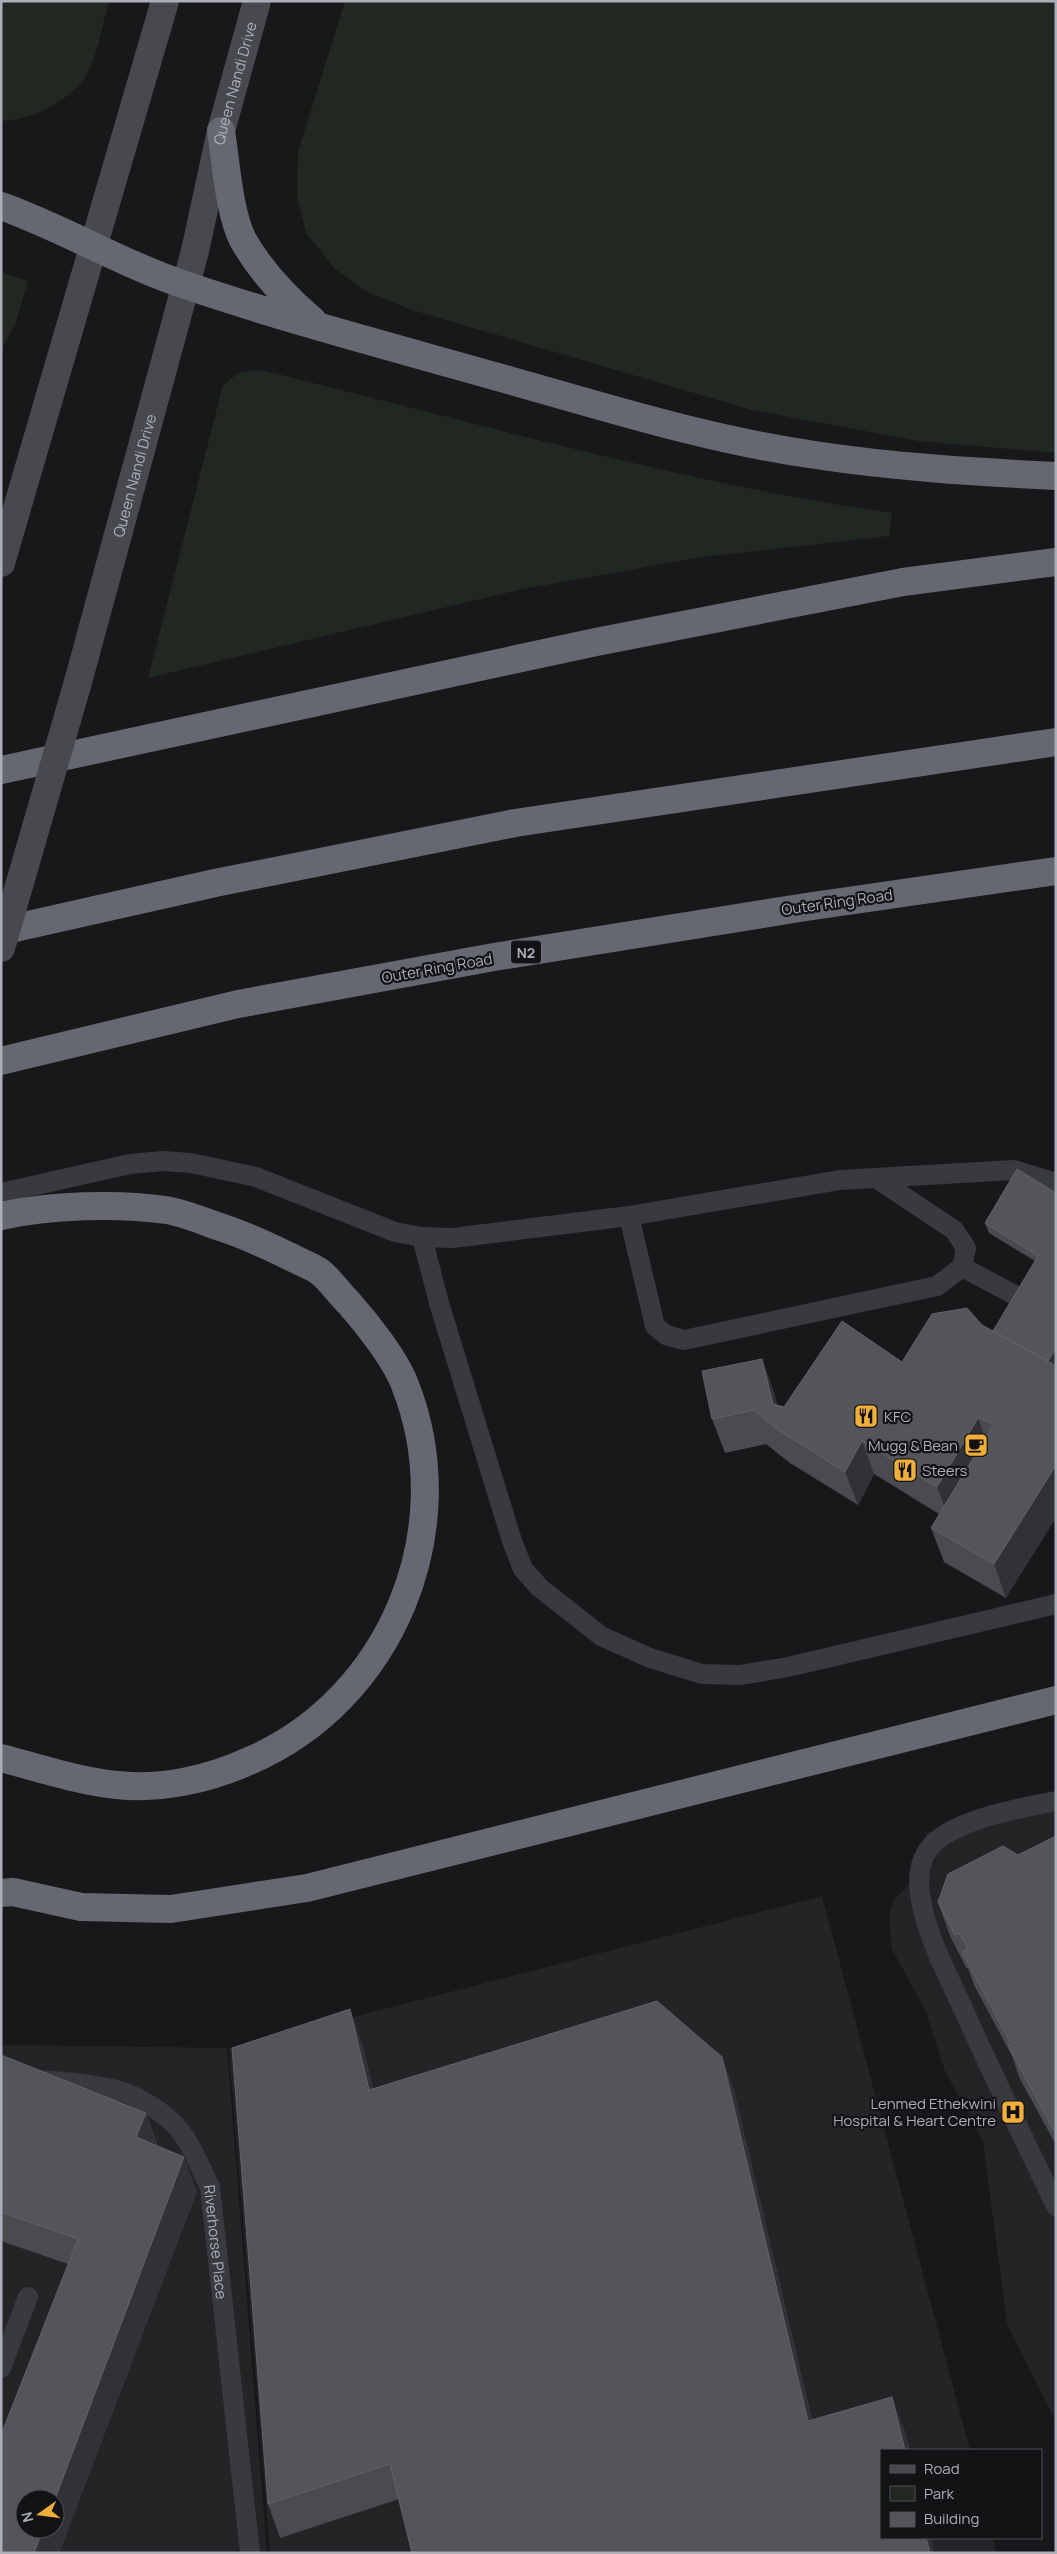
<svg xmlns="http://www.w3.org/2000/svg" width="1057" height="2554" viewBox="0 0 1057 2554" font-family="Manrope,sans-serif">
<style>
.built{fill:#242427;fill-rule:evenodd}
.green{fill:#202821}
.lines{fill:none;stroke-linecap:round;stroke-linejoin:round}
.service{stroke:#393a3f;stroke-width:20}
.secondary{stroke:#47494f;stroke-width:28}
.motorway{stroke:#656870;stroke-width:28}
.secondary-bridge{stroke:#47494f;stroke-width:28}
.wall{fill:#494b4f}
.shaded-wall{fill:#313235}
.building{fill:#54555b;stroke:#61636a}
.labels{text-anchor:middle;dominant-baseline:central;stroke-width:4.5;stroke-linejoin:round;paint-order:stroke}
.shield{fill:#131315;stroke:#7d8088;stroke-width:1}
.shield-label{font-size:14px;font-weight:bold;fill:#aaafba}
.street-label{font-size:15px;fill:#aaafba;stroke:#131315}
.poi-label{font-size:15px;fill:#aaafba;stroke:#131315;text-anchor:start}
</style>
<rect width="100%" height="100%" fill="#18181a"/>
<path class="built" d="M1056 1801V2422L1007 2324 983 2141 945 2071 926 2012 892 1949 890 1931V1912L894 1900 915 1878 935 1862 925 1833Z
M822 1896 970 2450H881V2538H993L997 2553H270L229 2049Z
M1 2045 227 2048 267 2553H1ZM25 2499H55V2529H25Z"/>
<path class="green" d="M1 1H109C103 23 99 47 90 68 76 99 33 120 1 121Z
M345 1H1056V453L918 441 752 410 412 310 367 292 335 269 306 233 297 196 298 152Z
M1 272 28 281 15 325 1 350Z
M261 370C471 421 678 482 892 513L889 536 702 557 518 590 148 678 223 385 240 372Z"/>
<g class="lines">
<g class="service">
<path d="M1 1193 130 1164 163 1161 191 1163 256 1177 395 1232 422 1237 453 1238 629 1216 840 1180 1014 1170 1056 1183"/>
<path d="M629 1216 655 1326 666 1335 684 1340 937 1286 962 1267 966 1248 954 1230 876 1178"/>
<path d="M422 1237 439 1303 512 1541 523 1569 539 1587 601 1636 650 1658 702 1674 740 1675 788 1667 1056 1604"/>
<path d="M962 1267 1022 1299"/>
<path d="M1056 1801C1021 1808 949 1820 928 1850 919 1863 918 1880 920 1894 925 1932 945 1970 961 2004 991 2072 1024 2139 1056 2206"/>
<path id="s1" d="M1 2077C39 2081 86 2081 123 2092 139 2097 159 2110 171 2121 190 2138 199 2166 210 2187L250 2553"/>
<path d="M1 2368 28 2297"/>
</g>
<g class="secondary">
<path d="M1 563 165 1"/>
<path id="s2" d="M78 682 195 251 221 131 257 1"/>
</g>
<path class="motorway" d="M221 131C226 162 229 213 243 240 261 272 285 297 313 321
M1 206C65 229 124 265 188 286 292 321 399 349 505 379 608 408 709 440 815 455 894 467 975 472 1056 476
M1 770 596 642 903 582 1056 562
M1 931 215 883 515 823 1056 742
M1 1061 238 1004 494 957 806 907 1056 871
M1 1216C49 1205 118 1203 166 1210 185 1213 205 1222 223 1228 248 1236 270 1247 293 1258 302 1263 312 1266 320 1272 330 1280 339 1293 348 1302 366 1322 396 1360 405 1385 462 1529 392 1700 249 1761 210 1779 160 1790 117 1785 78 1781 39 1768 1 1758
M1 1893 13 1892 81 1907 171 1909 307 1888 1056 1700"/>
<path class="secondary-bridge" d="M1 948 78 682"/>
</g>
<path class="wall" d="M1056 1193V1364L1006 1598 944 1562 931 1528 939 1514 874 1474 858 1505 790 1463 766 1444 725 1453 712 1419 762 1359 774 1393 777 1405 784 1407 902 1362 982 1325 993 1331 1035 1261 989 1233 985 1223Z
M1056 1836V2145L1020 2079 1012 2056 974 1985 968 1968 967 1969 950 1936 938 1902 1018 1855Z
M362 2043 373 2089 722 2057 734 2091 812 2420 905 2431 934 2553H412L399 2499 280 2538 268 2504Z
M1 2055 146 2113 158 2146 197 2191 59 2553H1L68 2264 1 2241Z"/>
<path class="shaded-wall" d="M1056 1348V1364L1044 1383 1041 1373Z
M762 1359 774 1393 784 1433 773 1404Z
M978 1418 990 1452 950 1521 937 1487Z
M862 1441 874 1474 858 1505 845 1472Z
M1056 1465V1518L1006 1598 994 1564Z
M350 2009 362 2043 381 2123 369 2090Z
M722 2057 734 2091 820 2455 808 2421Z
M146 2113 158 2147 136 2137Z
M184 2157 197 2191 59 2553H34L43 2529H55V2499Z
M892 2397 905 2431 909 2450H905Z
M926 2538H931L934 2553H930Z"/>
<path class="building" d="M1017 1169 1056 1193V1348L1048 1361 993 1331 1038 1256 985 1223Z
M967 1308 982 1325 1056 1366V1465L994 1564 931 1528 994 1424 978 1418 937 1487 862 1441 845 1472 777 1429 754 1410 712 1419 702 1371 762 1359 773 1404 784 1407 842 1321 902 1362 932 1314Z
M1056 1836V2135L1008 2045 1011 2044 962 1952 968 1949 959 1933 955 1935 938 1902 948 1874 1003 1846 1018 1855Z
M657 2001 722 2057 808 2421 892 2397 905 2450H881V2538H926L930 2553H412L390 2464 268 2504 232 2048 350 2009 369 2090Z
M1 2055 146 2113 136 2137 184 2157 55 2499H25V2529H43L34 2553H1V2435L78 2239 1 2212Z"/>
<defs>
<g id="restaurant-square" transform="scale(1.25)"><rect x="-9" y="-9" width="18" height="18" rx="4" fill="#f0af3a" stroke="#131315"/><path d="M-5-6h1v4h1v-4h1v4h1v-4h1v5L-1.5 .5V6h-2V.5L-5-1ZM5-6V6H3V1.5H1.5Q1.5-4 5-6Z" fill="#111"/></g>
<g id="cafe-square" transform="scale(1.25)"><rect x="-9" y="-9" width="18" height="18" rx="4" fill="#f0af3a" stroke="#131315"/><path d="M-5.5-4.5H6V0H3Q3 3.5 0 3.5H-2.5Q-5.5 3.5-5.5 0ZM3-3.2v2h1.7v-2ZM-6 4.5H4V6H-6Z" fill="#111"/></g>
<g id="hospital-square" transform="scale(1.25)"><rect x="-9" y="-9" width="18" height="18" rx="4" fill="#f0af3a" stroke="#131315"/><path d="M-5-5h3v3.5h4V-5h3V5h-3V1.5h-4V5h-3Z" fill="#111"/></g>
</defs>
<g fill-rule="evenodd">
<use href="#restaurant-square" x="866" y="1416"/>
<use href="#cafe-square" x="976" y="1445"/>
<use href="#restaurant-square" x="905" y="1470"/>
<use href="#hospital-square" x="1013" y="2112"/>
</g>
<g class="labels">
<rect class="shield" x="511" y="940.5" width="30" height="23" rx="4"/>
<g class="shield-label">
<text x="526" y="952">N2</text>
</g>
<g class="street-label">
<text stroke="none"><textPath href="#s2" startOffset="619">Queen Nandi Drive</textPath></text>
<text stroke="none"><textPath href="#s2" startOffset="214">Queen Nandi Drive</textPath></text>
<text transform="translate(837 902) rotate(-8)">Outer Ring Road</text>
<text transform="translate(437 968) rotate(-10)">Outer Ring Road</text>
<text stroke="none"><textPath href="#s1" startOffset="312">Riverhorse Place</textPath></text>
</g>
<g class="poi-label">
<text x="884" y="1416">KFC</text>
<text x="958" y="1445" text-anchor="end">Mugg &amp; Bean</text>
<text x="922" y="1470">Steers</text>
<text x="996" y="2103" text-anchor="end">Lenmed Ethekwini<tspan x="996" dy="17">Hospital &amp; Heart Centre</tspan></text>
</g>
</g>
<rect width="1057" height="2554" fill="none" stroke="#aaafba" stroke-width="5"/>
<rect x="880" y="2449" width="162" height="90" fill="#131315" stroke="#4f5157"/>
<rect x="890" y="2465" width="25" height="8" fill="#47494f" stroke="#4f5157"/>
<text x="924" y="2474" font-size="15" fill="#aaafba">Road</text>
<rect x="890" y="2486" width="25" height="15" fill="#202821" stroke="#4f5157"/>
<text x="924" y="2499" font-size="15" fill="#aaafba">Park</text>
<rect x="890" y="2512" width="25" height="15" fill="#54555b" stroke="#4f5157"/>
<text x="924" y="2524" font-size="15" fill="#aaafba">Building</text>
<g transform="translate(40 2514) rotate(256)"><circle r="24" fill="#131315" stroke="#4f5157"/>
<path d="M0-4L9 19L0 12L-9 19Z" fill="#f0af3a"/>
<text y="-8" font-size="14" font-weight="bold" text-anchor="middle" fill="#aaafba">N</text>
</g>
</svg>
